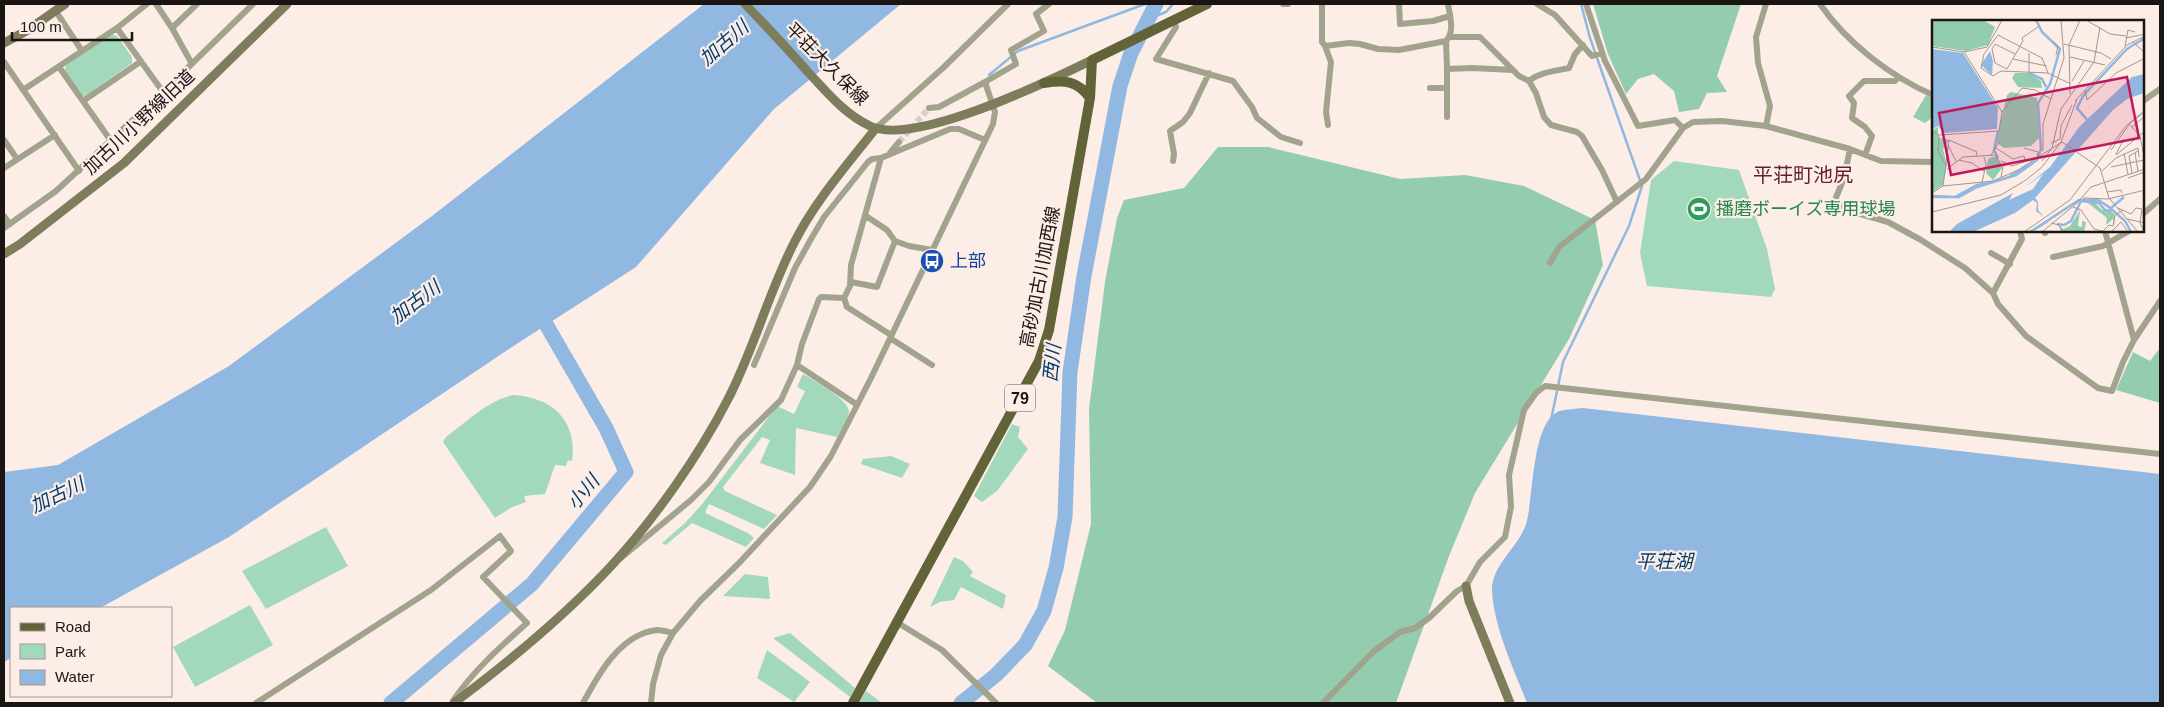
<svg xmlns="http://www.w3.org/2000/svg" width="2164" height="707" viewBox="0 0 2164 707" font-family="Helvetica,'Noto Sans JP',sans-serif">
<style>
.green{fill:#a2d9bd}
.forest{fill:#94ccaf}
.water{fill:#91b8e0}
.lines{fill:none;stroke-linecap:round;stroke-linejoin:round}
.stream{stroke:#91b8e0;stroke-width:2.5}
.river{stroke:#91b8e0;stroke-width:15}
.street-tunnel{stroke:#dacdc7;stroke-width:6;stroke-dasharray:6 3;stroke-linecap:butt}
.street{stroke:#a2a38c;stroke-width:6}
.secondary{stroke:#7d7d5c;stroke-width:9}
.primary{stroke:#636339;stroke-width:10}
.labels{text-anchor:middle;dominant-baseline:central;stroke-width:4.5;stroke-linejoin:round;paint-order:stroke}
.shield{fill:#fcede7;stroke:#5e5653;stroke-width:1}
.shield-label{font-size:16px;font-weight:bold;fill:#1a1513}
.street-label{font-size:18px;fill:#1a1513;stroke:#fcede7}
.leisure-label{font-size:18px;fill:#27864d;stroke:#fcede7;text-anchor:start}
.transit-label{font-size:18px;fill:#164399;stroke:#fcede7;text-anchor:start}
.water-label{font-size:19px;font-style:italic;fill:#003e6f;stroke:#fcede7}
.quarter-label{font-size:20px;fill:#631e31;stroke:#fcede7}
.inset-river{fill:none;stroke:#91b8e0;stroke-width:2.5}
.inset-road{fill:none;stroke:#a29792;stroke-width:1}
.view{fill:#c2185b;fill-opacity:0.15;stroke:#c2185b;stroke-width:2.5}
.inset-edge{fill:none;stroke:#1a1513;stroke-width:2.5}
</style>
<rect width="100%" height="100%" fill="#fcede7"/>
<path class="green" d="M111 34 117 36 132 57V63L85 96 80 95 64 72 66 65Z
M1674 161 1739 170 1767 249 1775 289 1771 297 1647 286 1640 253 1651 180Z
M803 374C813 380 848 399 849 411 849 419 840 431 837 437L796 428 795 475 760 463 770 440 762 437 723 487 725 491 777 515 764 529 709 504 705 513 748 533 754 538 746 547 692 523 666 545 662 543 685 523 703 503 777 406 794 414 805 391 797 387Z
M513 395C552 397 578 421 572 461L568 460 566 466 555 465 545 494 524 496 526 502 512 507 495 518 443 442 446 437C468 421 487 401 513 395Z
M1012 424 1020 427 1018 437 1028 449 997 491 982 502 974 496Z
M891 456 910 464 902 478 861 464 863 459Z
M326 527 348 566 266 609 242 571Z
M954 557 963 561 973 572 970 576 1006 595 1003 609 961 587 954 600 940 602 930 607Z
M745 574 768 577 770 599 723 596Z
M250 605 273 645 195 687 173 647Z
M790 633 855 688 850 697 773 638Z
M767 650 810 682 794 702 757 678Z
M866 691 882 703H859Z"/>
<path class="forest" d="M1593 4H1741L1717 76 1727 92 1707 93 1699 109 1679 112 1674 91 1654 74 1638 79 1626 94 1608 54Z
M1926 95 1933 99V117L1925 123 1913 117Z
M1218 147H1268L1400 179 1465 175 1524 186 1595 220 1603 265 1569 339 1475 493 1449 556 1396 703H1097L1048 666 1065 630 1091 524 1089 409 1105 282 1117 218 1124 200 1184 188Z
M2160 348V403L2116 390 2133 352 2150 361Z"/>
<path class="water" d="M704 4H901L774 109 636 267 512 347 229 537 100 608H11V658L4 662V472L58 465 229 366 432 216Z
M1583 408 2160 474V703H1527C1514 669 1494 628 1492 591 1491 565 1519 547 1526 524 1534 499 1531 420 1560 411 1567 409 1576 409 1583 408Z"/>
<g class="lines">
<path class="stream" d="M1148 19 1166 12 1173 4
M989 75 1018 51 1145 4
M1551 420 1563 362 1629 226 1642 186 1590 38 1581 4"/>
<path class="river" d="M391 703 532 584 626 472 606 428 536 307
M961 703 996 675 1025 645 1044 611 1056 568 1065 517 1070 372 1084 276 1120 86 1131 53 1156 4"/>
<path class="street-tunnel" d="M899 142 929 108"/>
<path class="street" d="M156 4 172 28 192 64
M1283 4H1288
M1322 4V42L1325 46 1349 43 1360 44 1378 49 1399 50 1446 41
M1399 4 1400 24 1433 21 1450 16
M1448 4C1450 16 1455 32 1446 41L1447 69 1472 68 1513 70
M1537 4 1555 15 1592 56 1602 53
M1586 4 1605 61 1638 126 1675 120 1683 128
M1766 4 1756 37 1758 63 1770 106 1766 126
M1820 4C1847 43 1890 76 1933 95
M55 10 82 51
M1174 21 1176 27 1156 59 1233 81 1252 107 1257 118 1281 137 1300 143
M117 28 163 92
M172 28 197 4
M1450 37H1480L1519 76 1529 81 1536 93 1544 117 1551 125 1577 132 1582 136 1602 170 1617 202
M1325 46 1331 62 1326 112 1328 125
M4 62 79 171
M59 67 111 141
M1447 69V117
M1529 81C1539 72 1556 71 1569 68L1575 54 1583 45
M1430 88H1446
M23 90 117 28 147 4
M83 101 140 62
M2143 101 2160 89
M929 108 939 107 985 82
M876 128 944 67 1008 4
M4 140 17 159
M1850 149 1844 178 1835 200 1850 211 1888 222 1921 240 1965 268 1993 293 1998 304 2026 336 2098 388 2112 391 2123 362 2134 340 2160 301
M890 153 899 142
M1865 155 1872 136 1865 127 1852 118 1854 103 1849 96 1864 81H1895L1899 77
M1173 161 1174 154 1170 131 1183 122 1190 113 1209 73
M4 168 55 135
M2143 214 2160 199
M4 216 10 224
M866 216 887 230 895 241 909 246 932 250
M4 228 56 191 163 92 253 4
M2045 231V233
M2105 231 2134 340
M1991 253 2010 264
M2053 257 2103 246 2129 231
M1550 263 1559 247 1646 179 1683 128 1693 122 1722 121 1766 126 1850 149 1881 161 1933 162
M851 282 877 287 895 241
M1993 293 2022 239 2020 231
M844 298 847 307 891 335
M890 338 932 365
M754 365 795 268 811 239 824 217 868 162 872 159 881 158
M797 365 856 404
M621 558 691 500 709 482 740 440 781 400 797 365 802 344 819 299 821 297 844 298 850 286 851 265 881 158 950 129H959L985 140
M898 623 942 650 996 703
M256 703 431 590 500 536 511 551 483 577 527 623C501 646 472 672 453 701
M583 703C598 675 620 634 657 630 662 630 668 632 673 633
M651 703 653 684 661 655 673 633 700 601 739 563 810 487 831 456 871 378 993 124 995 112 985 82 1016 64 1011 50 1044 31 1036 14 1049 4
M1323 703 1373 652 1400 632 1415 628 1429 618 1457 591 1466 586 1480 562 1505 537 1511 507 1509 475 1524 410 1536 393 1545 386 2160 454"/>
<path class="secondary" d="M745 4C766 26 787 48 807 71 826 91 844 114 870 126 914 147 1049 81 1092 60
M4 43 28 30 65 4
M4 254 20 244 124 163 287 4
M1466 586 1469 601 1510 703
M454 703C510 661 565 616 613 564 655 518 698 457 727 401 754 350 768 293 795 241 816 200 847 165 876 128"/>
<path class="primary" d="M1044 83C1064 80 1077 80 1090 98
M853 703 1039 361 1049 330 1090 98 1092 60 1207 4"/>
</g>
<defs>
<g id="stadium-disc" transform="scale(1.25)"><circle r="9.5" fill="#2e9e5b" stroke="#fcede7"/><path d="M0-5a6.5 5 0 1 0 0 10a6.5 5 0 1 0 0-10ZM-3.5-1.8h7v3.6h-7Z" fill="#fff"/></g>
<g id="bus-disc" transform="scale(1.25)"><circle r="9.5" fill="#1a4fb4" stroke="#fcede7"/><path d="M-5-6H5V4H4V6H2V4H-2V6H-4V4H-5ZM-3.5-4V0h7V-4ZM-3.5 1.2v1.5H-2V1.2ZM2 1.2v1.5H3.5V1.2Z" fill="#fff"/></g>
</defs>
<g fill-rule="evenodd">
<use href="#stadium-disc" x="1699" y="209"/>
<use href="#bus-disc" x="932" y="261"/>
</g>
<g class="labels">
<rect class="shield" x="1005" y="384.5" width="30" height="27" rx="4"/>
<g class="shield-label">
<text x="1020" y="398">79</text>
</g>
<g class="street-label">
<text transform="translate(827 64) rotate(45)">平荘大久保線</text>
<text transform="translate(139 122) rotate(-43)">加古川小野線旧道</text>
<text transform="translate(1040 277) rotate(-79)">高砂加古川加西線</text>
</g>
<g class="leisure-label">
<text x="1716" y="209">播磨ボーイズ専用球場</text>
</g>
<g class="transit-label">
<text x="950" y="261">上部</text>
</g>
<g class="water-label">
<text transform="translate(724 43) rotate(-41)">加古川</text>
<text transform="translate(415 302) rotate(-37)">加古川</text>
<text transform="translate(1052 363) rotate(-84)">西川</text>
<text transform="translate(583 492) rotate(-50)">小川</text>
<text transform="translate(57 495) rotate(-26)">加古川</text>
<text x="1664" y="561">平荘湖</text>
</g>
<g class="quarter-label">
<text x="1803" y="175">平荘町池尻</text>
</g>
</g>
<g transform="translate(1932 20)">
<rect width="212" height="212" fill="#fcede7"/>
<path d="M0 0H51L63 7 56 25 34 31 0 26ZM83 53H96L109 61 110 68 86 67 80 58ZM79 72 105 78 107 118 99 126 72 128 64 122 75 75ZM6 107V117L17 120 11 129 15 145 11 165 0 172V110ZM60 137H65L70 148 61 160 54 153 56 139ZM162 182 170 190 182 193 183 205 181 199 174 205 175 198 156 183ZM148 190 146 206 150 207V201L154 202 152 212H130L128 205 131 209 138 206Z" fill="#94ccaf"/>
<path d="M0 29 31 33 66 88 65 109 12 113 6 106 0 109ZM58 31 61 41 60 55 49 45ZM212 54V73L195 79 181 90 103 178 106 182V190L112 197 104 191 105 183 101 180 83 193 41 212H17L25 204 81 173 77 180 101 169 111 154 92 168 118 147 148 106 200 57Z" fill="#91b8e0"/>
<path class="inset-river" d="M97 53 110 59 114 67M157 102 145 88 151 76 195 29 213 18M66 111 62 130 66 138M78 156 102 142M0 176 23 177 45 165 58 163M0 177H27L45 167 84 155 105 140 109 129 106 83 118 64 128 29 110 12 104 0M179 188 192 177M125 204 132 205 139 201 149 181 167 183 173 190 180 191M98 212 116 201M98 212 147 180H166L177 187 193 201 199 212"/>
<path class="inset-road" d="M154 0 178 14 194 16M66 15 52 34 49 48 61 56 69 51 116 53M66 15 110 38 116 53 139 64M194 18 213 14M121 22 126 26 124 35M201 22 213 33M132 24 169 33 179 39M193 26 196 10 203 12M0 27 32 32 55 27 70 0M32 32 70 92M97 33V53M83 34 63 24 60 29 63 43 75 49 91 21 90 18 106 7M138 37 173 45M81 39 115 46M140 61 152 41M153 70 155 80 184 53 213 38M138 74 137 25 148 0M143 81 195 25 213 16M198 105 208 116 213 141M200 107 213 96M0 111 7 115 6 131 13 144M7 115 67 111 70 92 90 68 103 70 119 79M119 123 128 119 129 106 140 85M16 125 24 141M64 128 81 139M92 128 106 132 105 136M179 130 199 102 213 92M111 131V104L132 38 129 0M192 133 196 154M203 133 206 151M184 134 192 119M59 135 68 121M184 135 213 111M81 139 92 136 93 140M27 140 40 143 53 152M69 141 80 146 101 139M110 141 120 128 129 89 162 42 168 7M179 147 212 140M15 149 31 137 63 135 71 147 69 157M170 151 184 138 206 128 207 137M200 153 197 136 206 131M196 158 213 152M50 163 54 144 52 137M11 166 17 120 45 132 44 136M175 172 189 170 190 173M0 173 11 166 61 161 86 150 130 122 168 148 177 178 206 212M151 178 176 179 213 170M141 187 149 190 162 209 174 212M186 188 199 194 204 188 210 189M210 189 208 203 212 211M0 192 69 175 94 160 110 147 129 122 145 79M195 199 213 203M119 203 127 205 130 212M92 212 138 180 194 106 213 90M110 212 145 183 159 167 213 149M170 212 177 205 181 206 183 195 191 190M179 212 189 202 196 212"/>
<path class="view" d="M195 57 207 118 19 155 7 93Z"/>
<rect width="212" height="212" class="inset-edge"/>
</g>
<rect width="2164" height="707" fill="none" stroke="#1a1513" stroke-width="10"/>
<rect x="10" y="607" width="162" height="90" fill="#fcede7" stroke="#a29792"/>
<rect x="20" y="623" width="25" height="8" fill="#636339" stroke="#a29792"/>
<text x="55" y="632" font-size="15" fill="#1a1513">Road</text>
<rect x="20" y="644" width="25" height="15" fill="#a2d9bd" stroke="#a29792"/>
<text x="55" y="657" font-size="15" fill="#1a1513">Park</text>
<rect x="20" y="670" width="25" height="15" fill="#91b8e0" stroke="#a29792"/>
<text x="55" y="682" font-size="15" fill="#1a1513">Water</text>
<path d="M12 32v8h120v-8" fill="none" stroke="#1a1513" stroke-width="2.5"/>
<text x="20" y="32" font-size="15" fill="#1a1513" stroke="#fcede7" stroke-width="4" paint-order="stroke">100 m</text>
</svg>
